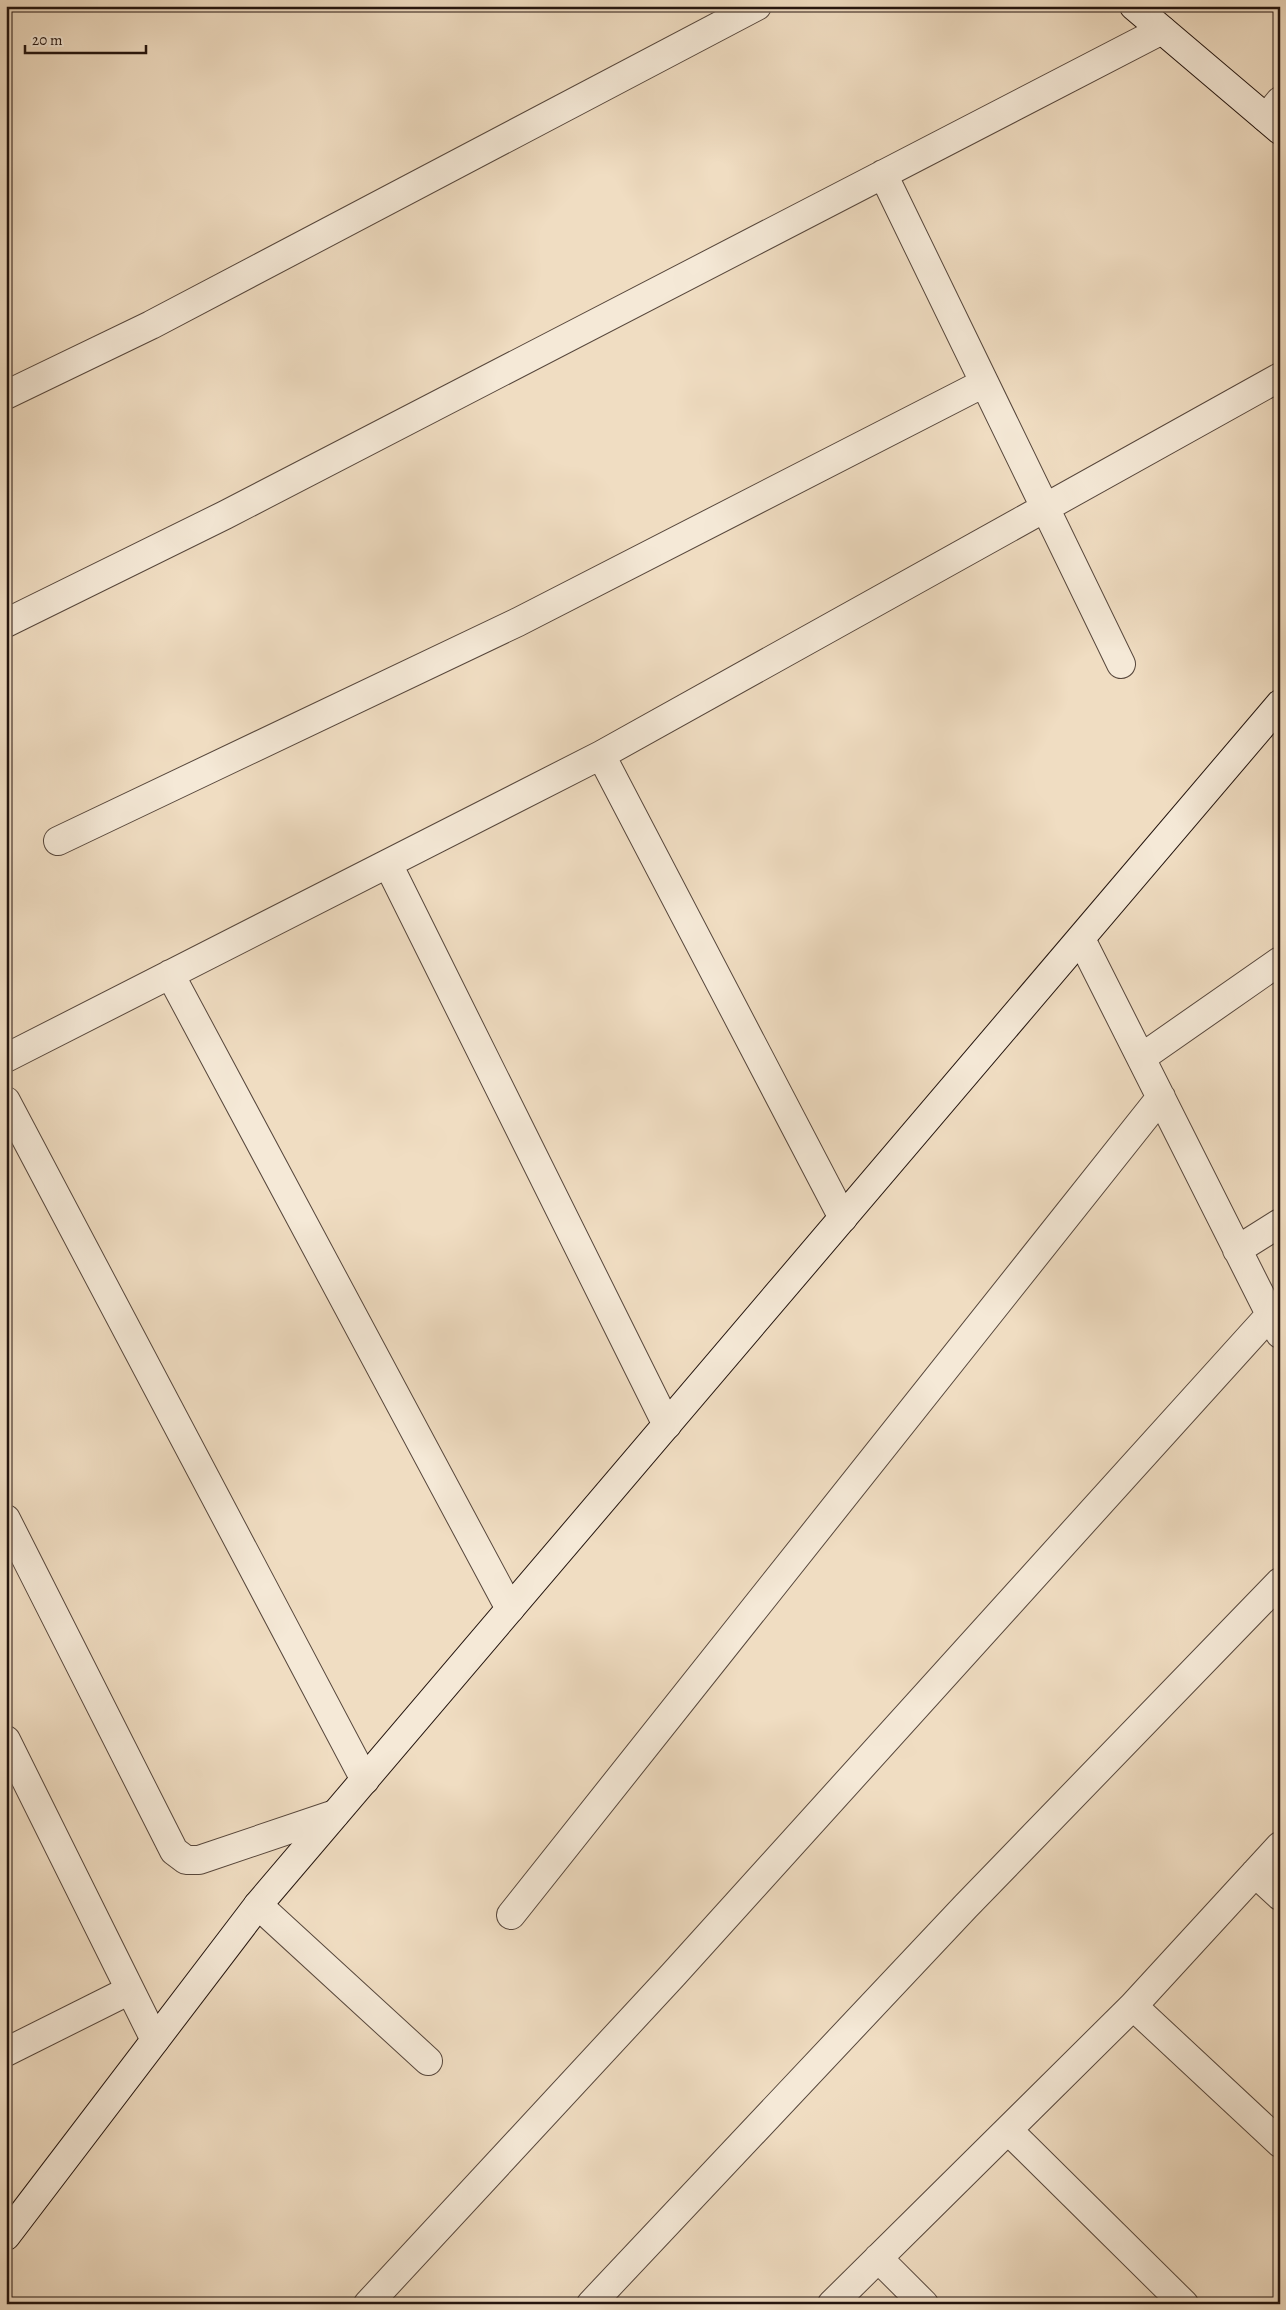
<svg xmlns="http://www.w3.org/2000/svg" width="1286" height="2310" viewBox="0 0 1286 2310" font-family="Alegreya,serif">
<style>
.lines{fill:none;stroke-linecap:round;stroke-linejoin:round}
.street-casing{stroke:#57473c;stroke-width:30}
.secondary-casing{stroke:#24150f;stroke-width:30}
.street{stroke:#f5e9d7;stroke-width:28}
.secondary{stroke:#f5e9d7;stroke-width:28}
</style>
<rect width="100%" height="100%" fill="#f0ddc2"/>
<filter id="stains"><feTurbulence type="fractalNoise" baseFrequency=".004" numOctaves="4"/><feColorMatrix values="0 0 0 0 .2 0 0 0 0 .09 0 0 0 0 .02 0 0 0 .5 -.17"/></filter>
<radialGradient id="worn" r=".72"><stop offset=".6" stop-color="#630" stop-opacity="0"/><stop offset="1" stop-color="#630" stop-opacity=".3"/></radialGradient>
<g class="lines">
<g class="street-casing">
<path id="street" d="M1266 118 1280 101
M883 174 1121 664
M6 395 151 325 757 6
M6 623 225 515 1162 30
M601 755 843 1218
M58 841 518 622 984 383
M388 864 667 1425
M1081 939 1280 1334
M170 974 510 1609
M6 1058 601 755 1280 377
M1141 1058 1280 961
M6 1101 365 1780
M1237 1250 1280 1223
M6 1519 174 1851 186 1860H199L335 1814
M6 1740 155 2040
M1255 1873 1280 1896
M258 1905 428 2061
M511 1915 1161 1097
M1133 2006 1280 2143
M6 2052 130 1990
M1008 2130 1184 2304
M878 2258 924 2304
M368 2304 673 1975 1270 1315
M591 2304 966 1906 1280 1582
M832 2304 1133 2006 1280 1846"/>
</g>
<g class="secondary-casing">
<path id="secondary" d="M1134 6 1280 130
M6 2236 258 1905 1280 704"/>
</g>
<use href="#street" class="street"/>
<use href="#secondary" class="secondary"/>
</g>
<rect width="1286" height="2310" fill="none" stroke="#f0ddc2" stroke-width="25"/>
<rect x="8" y="8" width="1271" height="2295" fill="none" stroke="#24150f" stroke-width="2.5"/>
<rect x="12" y="12" width="1261" height="2285" fill="none" stroke="#24150f"/>
<path d="M25 45v8h121v-8" fill="none" stroke="#24150f" stroke-width="2.5"/>
<text x="32" y="45" font-size="15" fill="#24150f" stroke="#f5e9d7" stroke-width="4" paint-order="stroke">20 m</text>
<rect width="100%" height="100%" filter="url(#stains)"/>
<rect width="100%" height="100%" fill="url(#worn)"/>
</svg>
